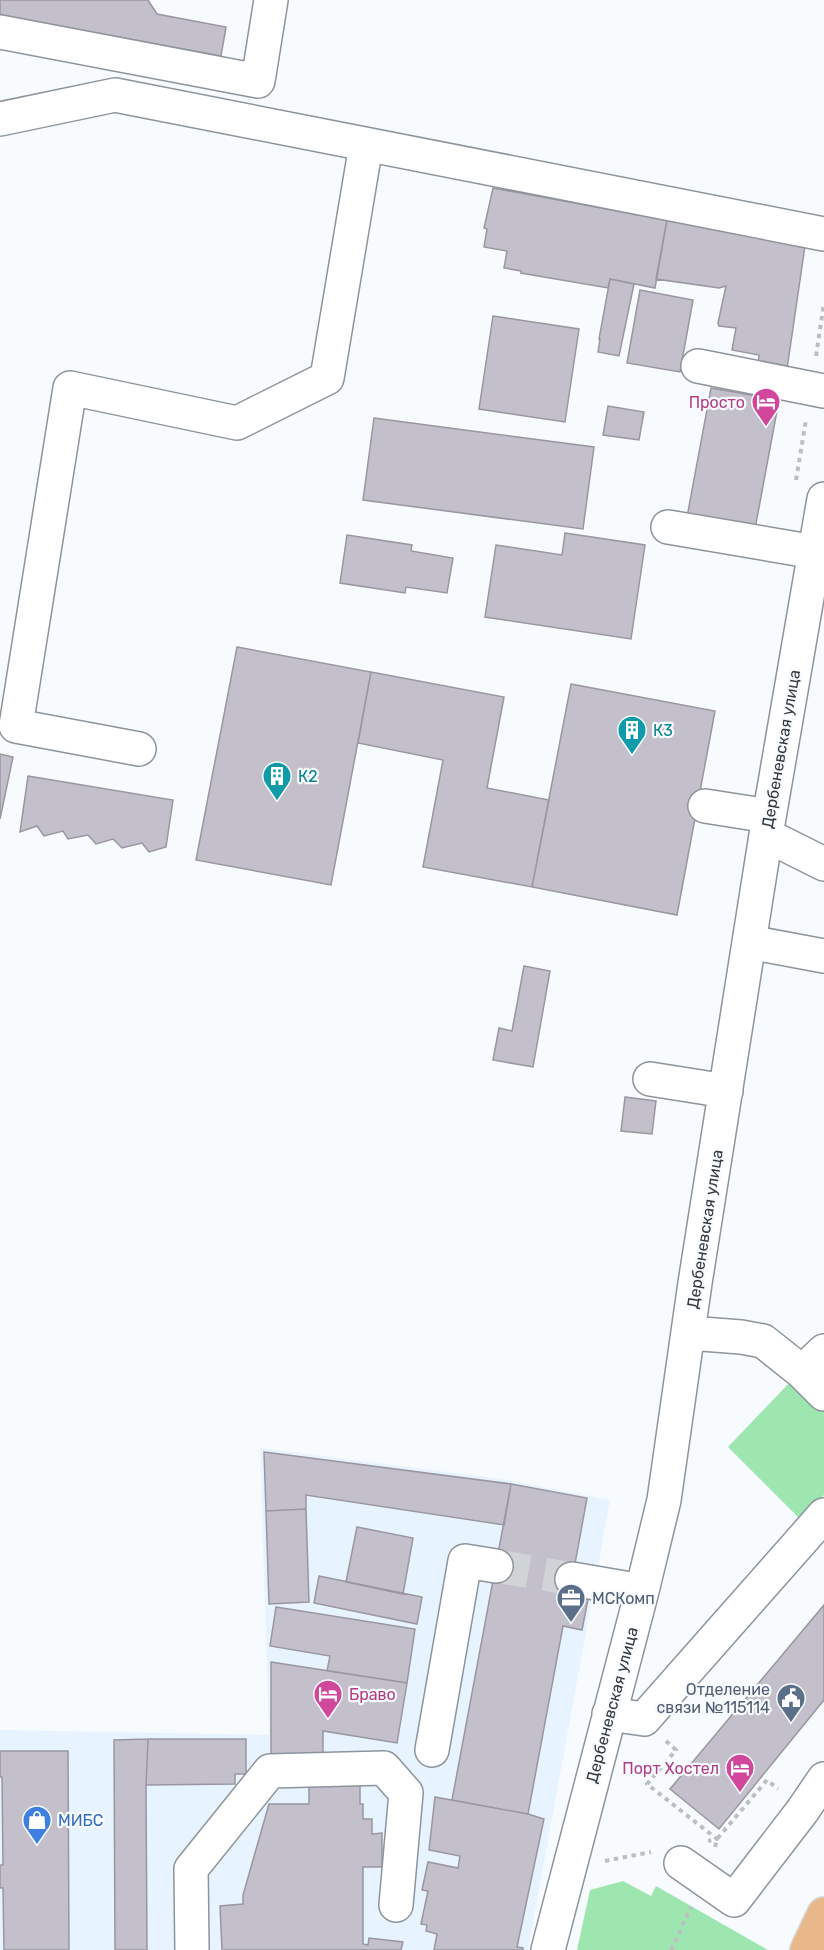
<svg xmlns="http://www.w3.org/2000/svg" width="824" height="1950" viewBox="0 0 824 1950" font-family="Rubik,sans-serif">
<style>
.built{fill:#e7f3fe}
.green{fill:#9ee6af}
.building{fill:#c3c0cb;stroke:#9996a0;stroke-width:1.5}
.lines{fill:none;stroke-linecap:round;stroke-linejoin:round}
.minor-tunnel{stroke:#d0d4d7;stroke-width:33;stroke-dasharray:33 16;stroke-linecap:butt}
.minor-casing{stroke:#8c949c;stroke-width:36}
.major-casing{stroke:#d7d7d8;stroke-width:36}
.path{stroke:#bcbfc2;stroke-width:4;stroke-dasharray:4.5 4.5;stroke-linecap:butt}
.minor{stroke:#fff;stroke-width:33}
.major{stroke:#e9b88a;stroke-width:33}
.labels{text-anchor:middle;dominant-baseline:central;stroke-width:4.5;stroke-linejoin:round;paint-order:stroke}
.hotel-label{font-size:16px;fill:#b23c85;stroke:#f7fbfe;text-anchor:end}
.culture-label{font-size:16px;fill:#0d838f;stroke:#f7fbfe;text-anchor:start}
.street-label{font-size:16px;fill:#35383b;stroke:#f7fbfe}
.service-label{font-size:16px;fill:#4e5e75;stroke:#f7fbfe;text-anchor:start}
.shop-label{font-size:16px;fill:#366cbe;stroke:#f7fbfe;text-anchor:start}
</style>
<rect width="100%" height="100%" fill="#f7fbfe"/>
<path class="built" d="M260 1448 501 1479 610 1500 528 1950H0V1730L269 1735Z"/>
<path class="green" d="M791 1381 824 1412V1495L801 1520 728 1447Z
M623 1881 651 1896 656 1886 768 1950H577L590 1890Z"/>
<path class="building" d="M0 0H148L157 14 226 27 221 56 0 15Z
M493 188 667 220 655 288 610 279 608 288 521 273V271L504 268 507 251 484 247 487 229 484 228Z
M667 220 805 246 787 369 758 364 759 355 732 350 736 328 719 326 718 323 726 286 719 288 656 279Z
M610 279 634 284 619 356 598 352 600 339H599Z
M640 290 693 300 680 372 627 363Z
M493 316 579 329 565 422 479 409Z
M711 388 779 400 755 529 687 517Z
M608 406 644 412 639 440 603 435Z
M374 418 594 447 583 529 363 500Z
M565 533 645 545 631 639 485 617 496 545 562 555Z
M347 535 412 545 411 551 453 558 447 593 406 587 405 593 340 583Z
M237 647 371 672 331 885 196 860Z
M371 672 504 697 487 788 549 800 532 887 423 867 443 760 358 743Z
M571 684 715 711 677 915 532 887Z
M0 754 13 757 0 819Z
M28 776 173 800 166 847 149 852 142 843 122 848 113 839 96 844 88 835 68 839 63 831 44 836 37 826 20 832Z
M524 966 550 971 533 1067 493 1060 499 1028 512 1031Z
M625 1097 656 1101 652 1134 621 1131Z
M264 1452 511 1484 504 1525 306 1495V1509L266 1511Z
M511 1484 587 1498 570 1591 589 1594 582 1630 563 1626 528 1814 452 1800Z
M306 1509 309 1602 269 1604 266 1511Z
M357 1527 413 1538 403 1594 346 1582Z
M319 1576 422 1597 417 1624 314 1603Z
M824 1605V1700L719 1829 670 1789Z
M276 1607 415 1629 407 1683 327 1671 330 1656 270 1646Z
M271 1662 407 1683 397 1743 323 1731V1754H271Z
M148 1739 146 1785 147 1950H115L114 1740Z
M148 1739H246V1774H235V1784L146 1785Z
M0 1751H68L69 1950H4L3 1888H0V1865H3L2 1777H0Z
M309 1781H360V1804H363V1819H372V1834L382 1833V1867H363V1944L368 1945 369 1938 403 1942 401 1950H222L220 1906 243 1904V1895L269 1804H309Z
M435 1797 528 1814 544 1819 517 1947 523 1948V1950H434L437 1934 426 1931 427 1925 421 1924 428 1891 422 1890 428 1862 458 1868 460 1856 429 1850Z"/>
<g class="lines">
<path class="minor-tunnel" d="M496 1566 572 1579"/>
<g class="minor-casing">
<path id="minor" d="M0 32 258 81 271 0
M0 119 115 95 824 234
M698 366 824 391
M668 527 815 552
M139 749 16 726 70 388 237 423 327 378 366 145
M705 806 769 816
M766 835 824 864
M749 942 824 956
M650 1079 726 1091
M689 1333 741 1337 763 1341 802 1372 824 1394
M802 1372 824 1351
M572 1579 642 1591
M609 1714 644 1719 824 1515
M432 1750 465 1561 496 1566
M681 1863 734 1900 803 1810 824 1779
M192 1950 191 1869 270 1771 384 1768 406 1793 396 1905
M548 1950 642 1591 664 1500 695 1283 766 835 824 499"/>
</g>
<g class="major-casing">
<path id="major" d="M807 1950 824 1914"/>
</g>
<path class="path" d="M816 356 824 303
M796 480 806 420
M666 1741 676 1750 647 1784 717 1839 708 1841
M715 1847 717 1839 767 1780 778 1789
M605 1861 651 1852
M671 1950 691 1907"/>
<use href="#minor" class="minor"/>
<use href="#major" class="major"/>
</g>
<defs>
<g id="hotel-pin" transform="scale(1.5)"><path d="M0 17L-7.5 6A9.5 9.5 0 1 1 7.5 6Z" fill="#d1479c" stroke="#f7fbfe"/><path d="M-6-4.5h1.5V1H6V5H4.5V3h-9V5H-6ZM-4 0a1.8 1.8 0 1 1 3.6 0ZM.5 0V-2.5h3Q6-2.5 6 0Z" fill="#fff"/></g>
<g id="building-pin" transform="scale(1.5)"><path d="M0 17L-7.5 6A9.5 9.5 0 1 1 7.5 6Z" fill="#0f9aa8" stroke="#f7fbfe"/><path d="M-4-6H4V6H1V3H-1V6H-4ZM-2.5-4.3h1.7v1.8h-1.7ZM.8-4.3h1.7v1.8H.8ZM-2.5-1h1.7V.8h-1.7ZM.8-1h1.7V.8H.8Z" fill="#fff"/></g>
<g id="office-pin" transform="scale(1.5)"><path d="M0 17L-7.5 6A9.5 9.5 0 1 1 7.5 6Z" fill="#5c6f8a" stroke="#f7fbfe"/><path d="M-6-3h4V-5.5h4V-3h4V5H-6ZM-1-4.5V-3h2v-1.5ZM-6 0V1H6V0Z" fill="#fff"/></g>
<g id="civic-pin" transform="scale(1.5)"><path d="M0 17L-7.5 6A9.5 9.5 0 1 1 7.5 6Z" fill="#5c6f8a" stroke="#f7fbfe"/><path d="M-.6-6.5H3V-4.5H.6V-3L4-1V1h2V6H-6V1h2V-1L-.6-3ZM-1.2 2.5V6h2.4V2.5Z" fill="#fff"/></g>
<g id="shop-pin" transform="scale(1.5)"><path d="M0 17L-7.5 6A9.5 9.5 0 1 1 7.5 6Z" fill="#3f7fe0" stroke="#f7fbfe"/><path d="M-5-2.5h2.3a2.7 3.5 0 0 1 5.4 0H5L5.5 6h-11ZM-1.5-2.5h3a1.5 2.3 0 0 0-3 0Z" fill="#fff"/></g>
</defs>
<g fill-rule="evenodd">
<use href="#hotel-pin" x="766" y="402"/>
<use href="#building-pin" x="632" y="730"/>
<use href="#building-pin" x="277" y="776"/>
<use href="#office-pin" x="571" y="1598"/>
<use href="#hotel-pin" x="328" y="1694"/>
<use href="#civic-pin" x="791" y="1698"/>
<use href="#hotel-pin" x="740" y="1768"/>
<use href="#shop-pin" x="37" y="1820"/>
</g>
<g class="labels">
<g class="hotel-label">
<text x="745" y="402">Просто</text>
<text x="349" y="1694" text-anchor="start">Браво</text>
<text x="719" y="1768">Порт Хостел</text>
</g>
<g class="culture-label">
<text x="653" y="730">К3</text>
<text x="298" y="776">К2</text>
</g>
<g class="street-label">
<text transform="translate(781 749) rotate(-80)">Дербеневская улица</text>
<text transform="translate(705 1229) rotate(-81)">Дербеневская улица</text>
<text transform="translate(612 1705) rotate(-75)">Дербеневская улица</text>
</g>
<g class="service-label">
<text x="592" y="1598">МСКомп</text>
<text x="770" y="1689" text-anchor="end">Отделение<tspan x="770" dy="18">связи №115114</tspan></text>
</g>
<g class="shop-label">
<text x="58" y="1820">МИБС</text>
</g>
</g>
</svg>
